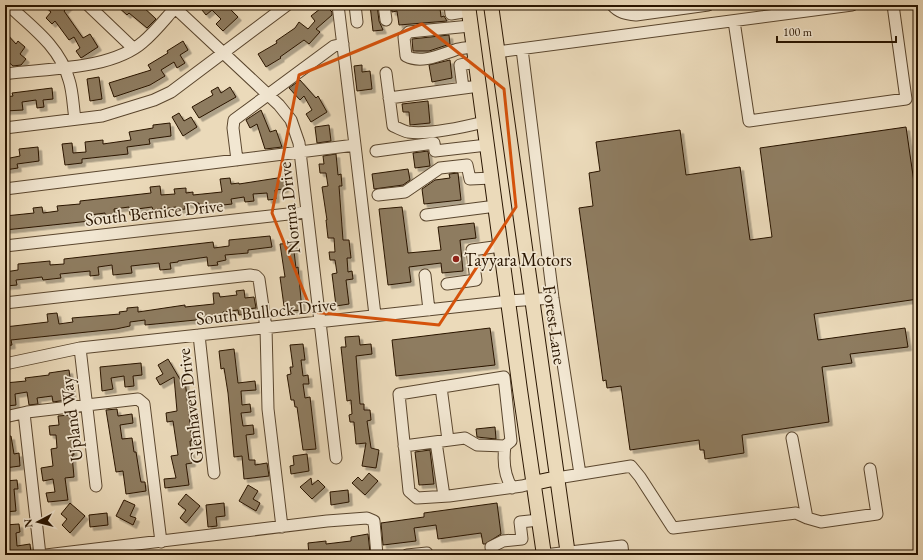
<svg xmlns="http://www.w3.org/2000/svg" width="923" height="560" viewBox="0 0 923 560" font-family="'EB Garamond',serif">
<style>
.building{fill:#8e7b61;stroke:#291500;filter:url(#shadow)}
.lines{fill:none;stroke-linecap:round;stroke-linejoin:round}
.minor-casing{stroke:#5a462e;stroke-width:13}
.major-casing{stroke:#291500;stroke-width:16}
.minor{stroke:#f2e7d2;stroke-width:11}
.major{stroke:#ebdaba;stroke-width:14}
.marked{fill:none;stroke:#d5520b;stroke-width:3;stroke-linejoin:round}
.poi-dot{fill:#8f2418;stroke:#f2e7d2;stroke-width:1.5}
.labels{text-anchor:middle;dominant-baseline:central;stroke-width:3.5;stroke-linejoin:round;paint-order:stroke}
.street-label{font-size:18px;fill:#291500;stroke:#f2e7d2}
.poi-label{font-size:18px;fill:#291500;stroke:#f2e7d2;text-anchor:start}
</style>
<defs>
<filter id="shadow"><feDropShadow dx="3.5" dy="3.5" stdDeviation="0" flood-color="#0004"/></filter>
</defs>
<rect width="100%" height="100%" fill="#ebdaba"/>
<filter id="stains"><feTurbulence type="fractalNoise" baseFrequency=".005" numOctaves="4"/><feColorMatrix values="0 0 0 0 .2 0 0 0 0 .09 0 0 0 0 .02 0 0 0 .5 -.17"/></filter>
<radialGradient id="worn" r=".72"><stop offset=".6" stop-color="#630" stop-opacity="0"/><stop offset="1" stop-color="#630" stop-opacity=".3"/></radialGradient>
<path class="building" d="M43 5H70L64 11 83 38 90 34 98 47 81 58 76 51 80 48 74 37 69 40 55 21 52 24 46 18 51 12Z
M116 5H141L156 19 147 28 129 13 127 15Z
M198 5H226L238 17 223 31 216 24 221 19 212 10 206 15Z
M325 5 332 12V15L316 29 320 32 309 44 304 40 280 57 281 58 266 67 258 54 277 43 276 41 295 28 299 22 308 29 315 21 311 16Z
M370 5H377L379 21 383 30 373 31Z
M391 5H433L434 9 440 8 441 17 444 16 447 21 399 25 397 11 392 12Z
M5 32 16 44 18 41 25 47 20 54 26 59 21 65 13 66 5 59Z
M449 35 450 44 429 51H413L412 39Z
M183 41 188 50 180 55 185 63 177 68 174 62 161 70 165 76 150 85 114 97 109 83 151 70 148 65 168 53 167 51Z
M450 60 452 78 432 82 429 65Z
M362 65V72L370 71 372 89 357 91 354 66Z
M99 77 102 99 90 101 87 79Z
M300 80 316 98 318 96 327 112 311 122 306 114 312 110 304 96 300 100 289 88Z
M218 87 221 93 230 87 236 97 199 118 192 107 213 95 211 91Z
M52 88 53 99 43 100 44 107 37 108 36 100 22 102 23 110 5 111V97L13 96 12 93Z
M428 101 430 123 410 125 409 112H403L402 104Z
M261 110 270 132 276 130 282 147 265 149 257 124 250 128 246 120Z
M179 113 184 121 191 117 197 127 183 136 172 117Z
M170 123 171 136 149 139 150 144 127 147 128 154 82 159V163L65 165 62 144 72 143 73 153 86 152 85 142 103 140V144L131 140 129 132 153 128V125Z
M329 125 331 141 317 143 315 127Z
M906 127 918 210V299L814 314 818 340 905 328 908 347 850 354 852 363 822 367 829 422 742 435 744 453 705 459 704 450H700L699 440 630 450 621 386 607 388 606 380 603 381 579 208 593 206 589 173 600 171 596 142 680 130 686 175 740 167 750 240 772 237 760 148Z
M38 147 39 161 17 164 18 168 5 170V159L20 156 19 149Z
M428 151 430 166 415 168 413 153Z
M336 154 338 175 341 174 342 186H339L343 240H349L351 258H347L348 272 352 271 353 279 346 280 349 304 336 306 332 274 337 273 335 260H330L329 252H335L334 238H328L326 220H327L322 187 328 186 326 173H320L319 164H324L323 156Z
M408 169 410 180 403 185 374 189 372 174Z
M458 173 461 200 424 204 422 189 435 180 450 178 449 174Z
M284 177 285 189 275 190 276 199 268 200 267 193 253 194 254 201 245 202 244 197 231 199 232 204 223 205 199 207V203L185 205V209L177 210 176 207 153 210 152 207 137 209 138 214 130 215 129 207 114 209 115 217 105 219V213L90 215V221L5 230V216L34 213 33 208 42 207 43 213 58 211 57 206 80 204V201L151 193 150 187 160 186 161 195 175 194 174 189 186 188V193L193 192V195L222 192 220 179 230 178 231 184 239 183V184Z
M402 207 408 253 441 250 438 227 474 223 476 238 460 240 463 271 442 273 441 263 409 267 411 282 388 285 379 209Z
M270 236 272 247 248 250V253L225 255 226 260 217 262 218 265 208 266 207 257 178 261V262L170 263 171 269 160 270 159 263 131 266 132 273 113 275 112 265 98 267 99 275 90 276V271L60 274 61 278 43 280 42 277 16 280 17 285 6 286 5 283V272L18 270V264L50 261V265L64 264V259L213 242 214 248 229 246V240Z
M293 243 296 268 298 267 302 310 289 311V305L284 306 280 277H285L280 244Z
M244 290 245 298 254 297 256 308 247 309 248 314 239 315 238 310 223 312 224 317 216 318 145 325V320L130 322V326L116 329 11 340 12 345 5 346V327L48 322 47 314 57 313 59 324 73 322 72 318 120 314 119 312 127 311V308L138 307V312L185 305V307L214 304 213 293H219L220 297 237 295 236 291Z
M490 328 495 365 396 376 392 340Z
M359 336 360 345 371 344 372 354 356 356 360 404H364V410H370L371 420 367 421 371 448 379 450 376 468 362 466 366 443 356 444 354 422H350L349 415 352 414 351 400 347 401 341 347H346L345 337Z
M303 344 305 360H301L303 376 308 375 309 384H303L305 398 310 397 316 449 303 450 297 407H295L294 400H291L287 375 291 374 290 367H293L290 345Z
M234 349 238 383 255 381 256 390 241 391 242 405 250 404 251 412 241 413 243 426 253 425 254 434 246 435 249 460H255V465L267 463 269 476 244 479 242 456 234 457 228 393 224 368 221 369 219 351Z
M168 359 181 381 185 380 192 441H190L192 463 186 464 189 485 165 488 164 479 176 478 171 456 178 455 173 421 167 422 166 413 177 411 174 377 160 385 156 378 163 374 158 365Z
M141 363 142 375 133 376 134 386 125 387 124 376 111 378 113 389 102 391 100 367Z
M69 370 73 399 53 402 52 396 37 398 38 404 29 405 27 392 15 394 16 405 7 406 5 383 26 381 25 378 49 375V373Z
M117 409 118 416 132 414 133 423 120 425 122 439 132 438 134 452H136L140 477 141 482H145L146 491 126 494 123 471 116 472 106 410Z
M70 415 74 455H72L74 477 65 478 68 500 48 502 46 493 55 492 53 479 43 481 41 468 53 466 51 449 57 448 56 435H50L49 426 59 425 58 416Z
M495 427 496 439 477 437 476 429Z
M11 436 14 454 19 453 20 466 5 468V437Z
M430 450 434 484 419 485 415 452Z
M307 454 309 471 291 474 290 466 294 465 293 456Z
M369 473 378 481 365 495 352 483 358 477 362 481Z
M311 478 312 485 318 480 325 487 312 499 300 487Z
M17 480 18 489H14L16 511 5 512V481Z
M248 485 258 491 253 499 260 503 256 511 239 501Z
M348 490 349 502 331 505 330 492Z
M186 494 200 506 186 523 180 518 186 510 178 504Z
M124 500 135 505 130 516 136 518 133 525 116 516Z
M70 503 85 516 70 533 62 525 67 519 61 514Z
M224 503 225 516 216 517 217 526 208 527 206 505Z
M497 503 501 534 485 544H483L481 533 438 539 436 525 414 528 416 541 383 545 381 523 424 517V513Z
M107 513 108 525 90 527 89 515Z
M19 524 20 532 16 533 17 546 30 544 31 553 5 555V525Z
M368 534 370 552 362 553 363 555H309L308 543 326 541V544L351 541V537Z"/>
<g class="lines">
<g class="minor-casing">
<path id="minor" d="M8 5C32 27 60 47 69 80 73 92 73 107 75 119
M88 5 133 48
M172 5 279 105 291 120 299 143 336 458
M355 5 357 22
M384 5 386 20
M450 5 451 14 469 11
M612 5C619 13 626 14 636 15L708 5
M734 21 749 121 906 99 893 5
M470 26 409 32 404 37 406 56C421 64 440 55 455 50 460 48 467 48 473 47
M522 49 553 298 580 474
M497 52 852 5
M386 73 393 126C398 128 403 131 408 132 429 135 464 127 484 122
M5 74C47 68 111 70 143 42 155 32 165 19 175 8
M463 88 460 65 475 62
M389 98 479 86
M5 128 102 116 154 100 171 92 287 5
M355 145 375 315
M376 151 434 143 435 151 487 145
M237 160 233 128 234 120 334 46 343 44
M5 189 355 145 338 5
M378 195 405 192 440 168 467 165 470 179 492 178
M426 215 496 206
M5 246 306 212
M425 275 429 310
M447 284 476 280 472 250 501 246
M5 303 250 275 256 276 259 279 266 328 268 409 282 527
M199 335 214 473
M80 348 96 486
M5 364 80 348 509 301 553 298
M441 387 448 440
M24 413 40 555
M5 417 27 412 138 399 144 404 161 542
M792 438 807 518
M436 442 444 496
M404 446 465 438 477 445 505 446
M557 478 631 466 640 477 673 528 796 513 807 518 821 522 877 514 870 469
M512 488C504 475 503 460 505 446L511 441 504 377 399 394 409 491 417 498 449 496 522 486 534 483
M46 555 327 521 367 518 374 521 377 555
M407 555 427 553V555
M492 555 491 547 503 541 522 539 520 522 539 520
M544 555 622 546 623 555"/>
</g>
<g class="major-casing">
<path id="major" d="M468 5 520 390 544 555
M491 5 568 555
M534 483 557 478"/>
</g>
<use href="#minor" class="minor"/>
<use href="#major" class="major"/>
</g>
<path class="marked" d="M422 24 504 89 516 207 439 325 312 312 272 213 299 75Z"/>
<circle class="poi-dot" cx="456" cy="259" r="4"/>
<g class="labels">
<g class="street-label">
<text transform="translate(289 208) rotate(-96)">Norma Drive</text>
<text transform="translate(154 212) rotate(-6)">South Bernice Drive</text>
<text transform="translate(266 311) rotate(-6)">South Bullock Drive</text>
<text transform="translate(555 325) rotate(82)">Forest Lane</text>
<text transform="translate(190 406) rotate(-97)">Glenhaven Drive</text>
<text transform="translate(71 419) rotate(-97)">Upland Way</text>
</g>
<g class="poi-label">
<text x="464" y="259">Tayyara Motors</text>
</g>
</g>
<rect width="923" height="560" fill="none" stroke="#ebdaba" stroke-width="20"/>
<rect x="6" y="6" width="911" height="548" fill="none" stroke="#291500" stroke-width="2"/>
<rect x="10" y="10" width="903" height="540" fill="none" stroke="#291500"/>
<g transform="translate(38 522) rotate(263)" stroke="#f2e7d2" stroke-width="3" paint-order="stroke">
<path d="M0-3L7 15L0 10L-7 15Z" fill="#291500"/>
<text y="-6" font-size="11" font-weight="bold" text-anchor="middle" fill="#291500">N</text>
</g>
<path d="M777 36v6h119v-6" fill="none" stroke="#291500" stroke-width="2"/>
<text x="783" y="36" font-size="12" fill="#291500" stroke="#f2e7d2" stroke-width="3" paint-order="stroke">100 m</text>
<rect width="100%" height="100%" filter="url(#stains)"/>
<rect width="100%" height="100%" fill="url(#worn)"/>
</svg>
